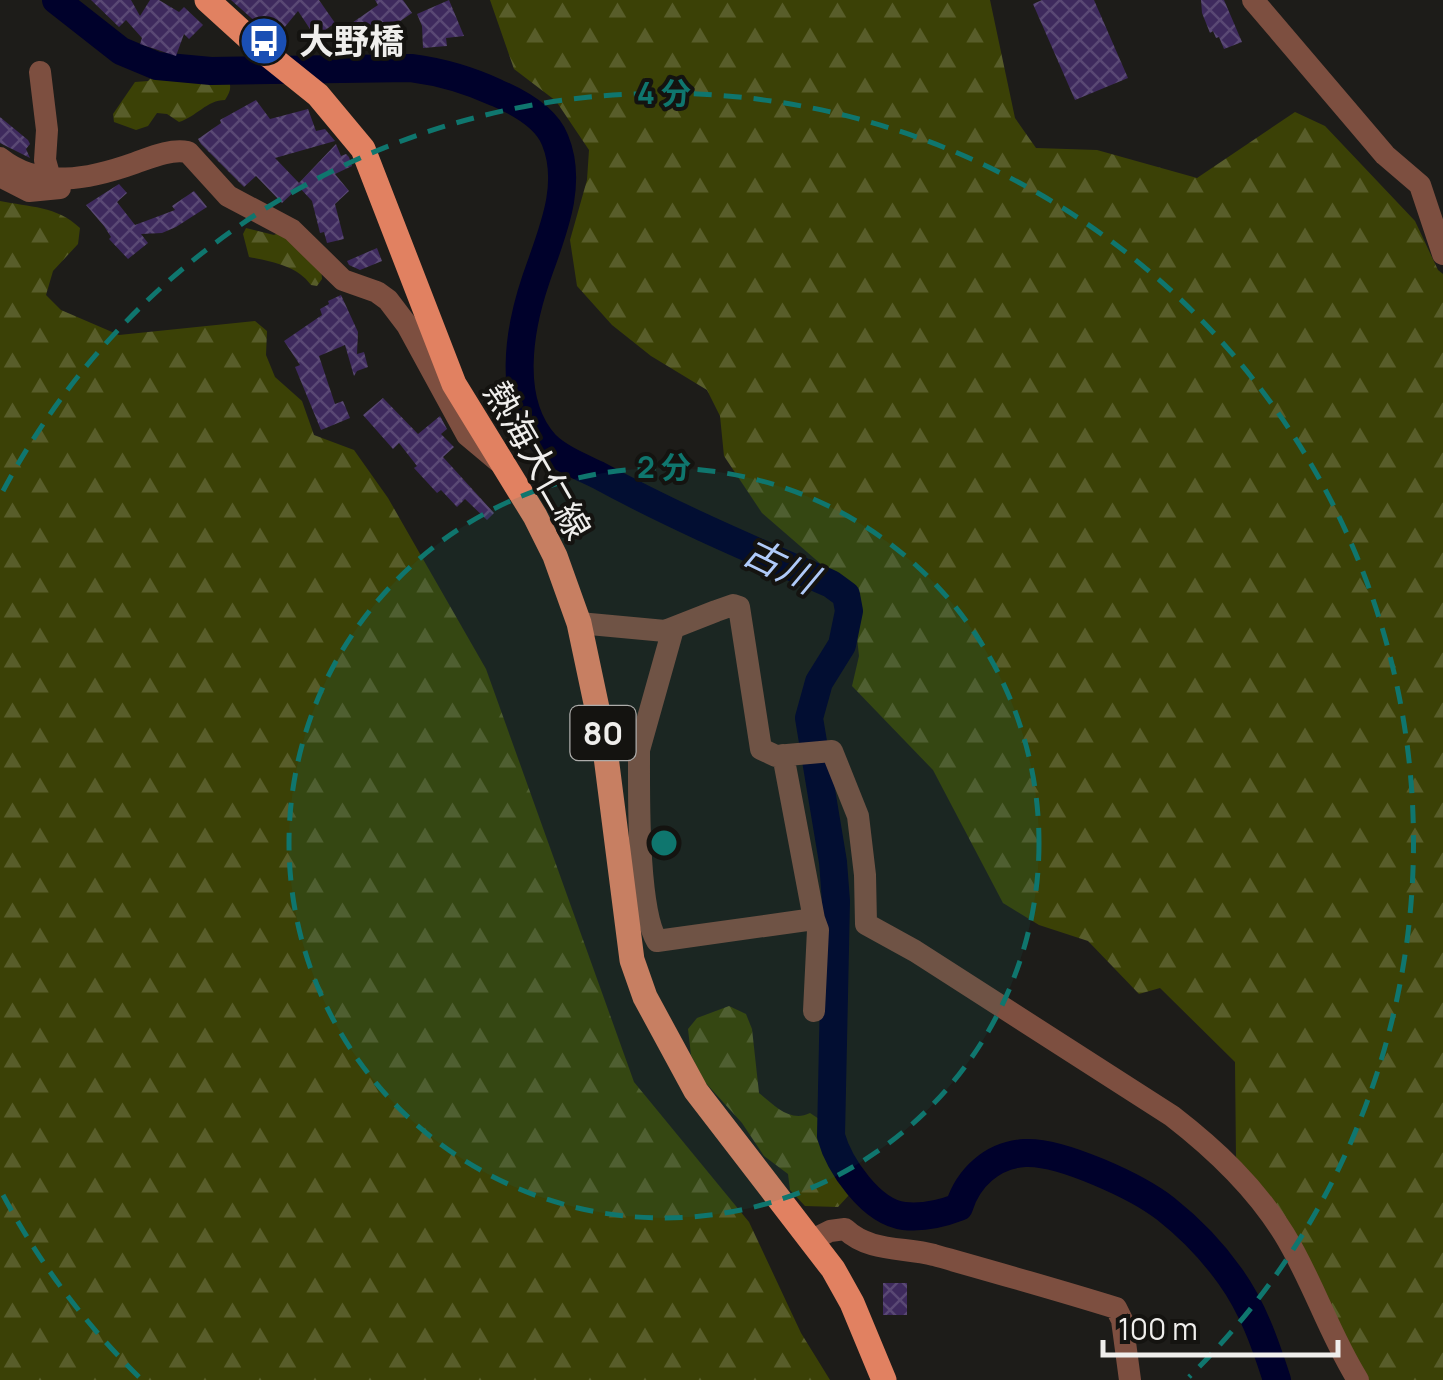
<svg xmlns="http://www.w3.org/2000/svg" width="1443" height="1380" viewBox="0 0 1443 1380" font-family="Manrope,'Noto Sans JP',sans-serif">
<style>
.forest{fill:url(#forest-firs)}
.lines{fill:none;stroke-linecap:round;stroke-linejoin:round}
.river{stroke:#00012b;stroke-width:28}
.building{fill:url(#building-cross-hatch)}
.minor{stroke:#7d4f40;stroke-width:22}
.major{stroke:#e18161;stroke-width:25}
.ring{fill:none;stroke:#0f766e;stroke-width:5;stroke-dasharray:18 12}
.labels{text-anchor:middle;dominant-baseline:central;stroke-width:8;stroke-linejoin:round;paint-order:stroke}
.shield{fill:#141310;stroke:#adacaa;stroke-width:2.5}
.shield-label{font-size:32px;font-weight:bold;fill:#efeeec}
.poi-label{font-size:35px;font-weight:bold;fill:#efeeec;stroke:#141310;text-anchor:start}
.street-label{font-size:35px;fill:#efeeec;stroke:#141310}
.water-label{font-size:38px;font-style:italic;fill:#b0caf8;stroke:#141310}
.centre{fill:#0f766e;stroke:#141310;stroke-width:5}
.ring-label{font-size:30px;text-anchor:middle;font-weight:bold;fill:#0f766e;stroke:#141310;stroke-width:8;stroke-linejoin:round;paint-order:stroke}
</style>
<defs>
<pattern id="forest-firs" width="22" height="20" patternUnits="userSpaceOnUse" patternTransform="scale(2.5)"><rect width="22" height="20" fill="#3b4106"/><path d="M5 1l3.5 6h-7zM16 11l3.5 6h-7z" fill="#585d2a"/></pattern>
<pattern id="building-cross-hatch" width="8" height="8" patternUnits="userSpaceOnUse" patternTransform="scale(2.5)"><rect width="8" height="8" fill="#3e2a5d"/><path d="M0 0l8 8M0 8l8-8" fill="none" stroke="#5a4974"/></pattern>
</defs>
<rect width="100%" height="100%" fill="#1d1c19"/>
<path class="forest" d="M490 0H990L1015 118 1036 148 1097 150 1197 178 1295 112 1325 126 1415 221 1438 270 1443 274V1380H1364L1236 1157 1235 1062 1160 988 1139 994 1088 941 1039 925 1003 903 933 770 852 686 859 656 852 591 762 513 724 456 720 416 707 390 651 356 612 325 577 286 570 240 587 180 589 150 556 101 514 69Z
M155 74 227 77C232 86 231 91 225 100 207 100 196 117 179 122L167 114 157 113 148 126 136 130 114 122 113 114 135 82 148 81Z
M0 201C29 207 57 206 80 228L78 244 53 271 46 295 61 310 119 335 255 321 267 331 266 355 275 377 302 401 314 435 354 450 388 498 486 669 634 1082 749 1222 801 1333 830 1380H0Z
M246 228 274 235 282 231 321 266 322 279 317 286 311 285C298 266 271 261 249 257L243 234Z
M729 1006 746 1014 752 1029 759 1093C774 1105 790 1123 810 1113L822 1121 829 1154 846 1181 849 1195 838 1207 805 1206 790 1190 788 1174 764 1156 742 1123 704 1081 691 1055 688 1029 697 1018Z"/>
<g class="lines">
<path class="river" d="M56 0 121 51 157 66 211 71 411 68C442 72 469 80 497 93 518 102 546 117 555 140 574 186 551 235 536 279 519 329 506 402 546 445 559 458 581 467 598 475 673 516 753 550 831 584L846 595 849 611 842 645 819 682 809 718 833 862 836 901 831 1136C839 1165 871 1212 904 1216 923 1218 941 1214 959 1207 968 1178 992 1155 1025 1153 1061 1151 1138 1187 1166 1209 1190 1228 1213 1252 1230 1276 1253 1308 1265 1343 1277 1380"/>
</g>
<path class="building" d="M91 0H131L140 16 150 0H159L179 12 184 7 203 25 189 39 184 34 176 56 140 44 142 38 126 20 119 27Z
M231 0H319L335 23 321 33 317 29 312 32 298 11 279 34 273 29 269 34Z
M375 0H403L412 13 396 24 389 22 356 43 346 27 378 5Z
M449 0 464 36 446 38 447 46 423 48 422 26 417 14Z
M1042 0H1094L1128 78 1075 100 1033 4Z
M1201 0H1224L1242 42 1224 49 1219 37 1216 38 1213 31 1210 33 1202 13Z
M256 100 270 119 308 109 316 131 325 129 335 141 275 158 299 183 336 144 341 156 346 154 349 157 352 166 335 174 349 191 335 204 344 239 327 243 324 232 320 233 312 201 299 187 282 203 256 176 244 187 201 144 198 139 221 123 220 120Z
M0 117 28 140 30 144 26 149 30 158 0 143Z
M119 184 127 193 117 202 135 225 175 210 172 206 194 191 207 207 176 227 162 233 141 234 148 243 128 259 109 239 111 237 104 226 86 205Z
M377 248 382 261 360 270 349 265 347 261Z
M341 295 358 332 357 354 364 352 368 367 357 371 354 376 345 345 319 356 335 404 343 401 350 418 321 430 295 367 300 365 284 341 322 315 320 309 329 304 328 301Z
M383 398 418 434 440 416 447 429 441 434 454 447 443 457 494 513 487 520 465 499 457 507 441 490 437 493 414 468 417 466 399 443 393 449 363 415Z
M883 1283H907V1315H883Z"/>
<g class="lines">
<path class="minor" d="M1253 0 1385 155 1420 185 1443 254
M40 72 47 130 45 160 50 178
M0 158C40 190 90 179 135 163 152 157 169 149 188 152L228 196 292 230 343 280 377 292 388 300 407 325 467 435 498 461
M0 176 29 191 60 188
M579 623 665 631 716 611 733 605 739 607 761 749 776 756 832 751 858 816 865 875 866 924 915 951 1172 1116C1216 1150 1255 1187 1284 1234 1313 1281 1329 1334 1358 1380
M673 629 639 750V764C639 804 638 910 657 941L814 919 783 755
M814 1011 818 930 814 919
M810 1241 830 1231 845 1229C869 1252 903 1247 934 1255 994 1272 1055 1289 1116 1308L1122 1320 1130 1380"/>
<path class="major" d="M207 0 262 50 318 95 363 149 454 384 535 516 555 556 579 623 604 741 632 960 645 997 696 1091 833 1269 852 1303 884 1380"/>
</g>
<circle cx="664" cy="843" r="375" fill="#0f766e" fill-opacity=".12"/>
<g class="ring">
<circle cx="664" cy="843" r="375"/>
<path d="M139 1377A749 749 0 0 1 3 1195M3 491A749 749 0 1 1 1189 1377"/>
</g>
<defs>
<g id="bus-disc" transform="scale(2.5)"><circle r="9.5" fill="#1a4fb4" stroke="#141310"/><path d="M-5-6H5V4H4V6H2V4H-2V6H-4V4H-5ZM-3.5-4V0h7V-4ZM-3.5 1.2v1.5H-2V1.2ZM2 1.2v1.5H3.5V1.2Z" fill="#fff"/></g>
</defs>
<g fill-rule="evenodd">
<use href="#bus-disc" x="264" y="41"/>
</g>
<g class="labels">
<rect class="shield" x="570.5" y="706" width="65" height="54" rx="8"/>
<g class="shield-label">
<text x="603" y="733">80</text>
</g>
<g class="poi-label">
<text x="299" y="41">大野橋</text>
</g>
<g class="street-label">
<text transform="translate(538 460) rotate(60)">熱海大仁線</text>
</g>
<g class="water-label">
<text transform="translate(781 564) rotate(26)">古川</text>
</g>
</g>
<circle cx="664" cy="843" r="15" class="centre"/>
<g class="ring-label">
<text x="664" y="104">4 分</text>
<text x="664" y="478">2 分</text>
</g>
<path d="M1103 1340v15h235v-15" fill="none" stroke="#efeeec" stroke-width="5"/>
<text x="1118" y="1340" font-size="30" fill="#efeeec" stroke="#141310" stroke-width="8" paint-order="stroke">100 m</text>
</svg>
